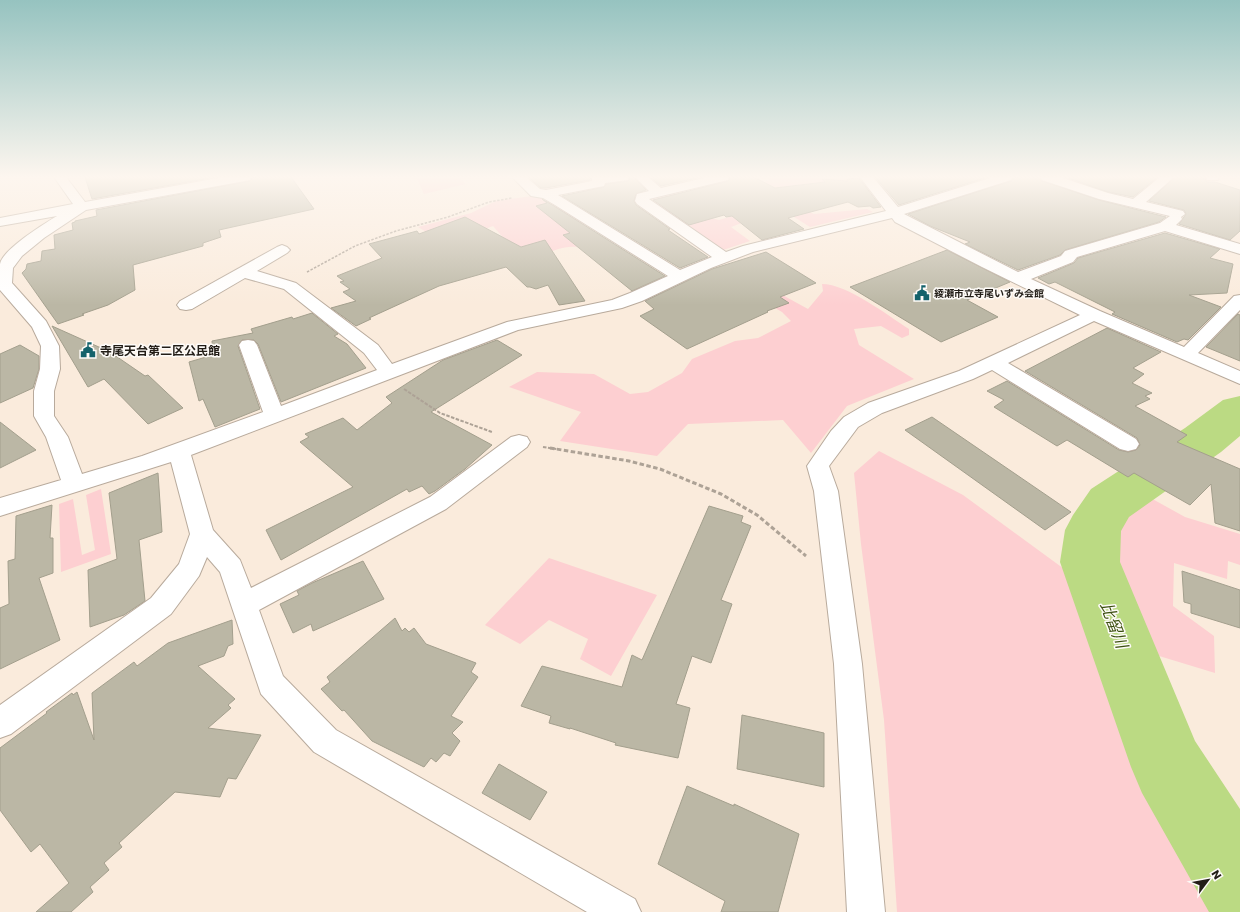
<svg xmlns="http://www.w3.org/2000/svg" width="1240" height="912" viewBox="0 0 1240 912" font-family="Poppins,'Noto Sans JP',sans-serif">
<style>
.green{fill:#fdcfd1}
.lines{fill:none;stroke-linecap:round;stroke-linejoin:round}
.river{fill:#bbda83;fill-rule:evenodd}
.building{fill:#bbb7a5;stroke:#a39f8d}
.minor-casing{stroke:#b8aa9c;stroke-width:2}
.path-far2{stroke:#ada296;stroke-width:1.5;stroke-dasharray:2.5 1.5;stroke-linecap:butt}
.path-far1{stroke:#ada296;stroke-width:2;stroke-dasharray:3.5 1.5;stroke-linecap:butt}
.path{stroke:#ada296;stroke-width:3;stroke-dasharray:4.5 2.5;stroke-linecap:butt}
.minor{fill:#fff;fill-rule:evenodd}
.labels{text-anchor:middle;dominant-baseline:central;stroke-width:3;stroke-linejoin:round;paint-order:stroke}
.far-poi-label{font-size:10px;font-weight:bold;fill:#221d17;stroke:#fefbf8;text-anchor:start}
.poi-label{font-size:12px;font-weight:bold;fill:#221d17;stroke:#fefbf8;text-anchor:start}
.near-water-label{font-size:16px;font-style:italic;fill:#3c4f10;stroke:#fefbf8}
</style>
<rect width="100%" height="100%" fill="#faebdc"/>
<path class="green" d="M425 177H458L466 184 424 194 417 179Z
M775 177H860L871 192H854L806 210 814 214 867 209 873 212 810 227 772 203 762 183Z
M672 193 711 218 719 220 742 213 752 219 731 227 750 241 723 250 656 205 651 198Z
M540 195 563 207 600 237 614 243V251C592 248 567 242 547 254L546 258 507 242 493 226 477 232 428 233 418 227 471 213 496 201Z
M718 275 766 286 808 309 823 291 822 284C847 284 887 315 909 329V335L902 338 881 326 854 329 859 345 914 379 847 406 811 453 783 420 688 424 657 456 560 441 581 412 509 387 537 372 594 374 630 394 648 392 682 373 692 359 735 341 758 338 791 321 782 312Z
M879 451 963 495 1071 574 1113 643 1155 765 1240 900V912H897L884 720 861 544 854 473Z
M101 489 111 554 61 572 59 504 73 499 82 555 95 550 86 495Z
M1138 491 1185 517 1240 534V565L1228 561 1227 579 1174 563 1173 606 1214 636 1215 673 1146 652 1099 568 1100 535 1115 506Z
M549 558 657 595 611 676 580 659 588 639 549 620 520 644 485 625Z"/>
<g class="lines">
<path class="river" d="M1240 396V436L1221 452 1129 517 1121 531 1120 562 1195 741 1240 809V912H1209L1142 793 1131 767 1060 562 1065 530 1073 515 1091 489 1185 428 1223 400Z"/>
</g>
<path class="building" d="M85 177H216L92 199Z
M252 177H291L314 209 219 230 221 237 203 243V246L133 265 135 290 108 305 82 314 84 315 58 324 22 273 26 269 27 264 41 261 42 251 55 249 54 235 73 230 72 223 75 222V221L97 216 96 210 250 181Z
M528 177H591L590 180 546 188H541Z
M630 177H634L646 190 636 194 634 201 636 205 670 229 668 230 708 257 680 268 562 196 604 187 606 184 628 181Z
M650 177H702L661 186Z
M730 177H754L775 188 825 182 822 179 848 181 847 179 859 178 881 207 873 208 870 206 858 207 848 202 788 218 804 229 762 240 732 216 726 217 724 215 689 225 653 200 728 181Z
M875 177H988L899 205Z
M1013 177H1040L1042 181 1099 200 1166 217 1159 222 1065 250 1060 255 1018 270 965 244 970 242 930 226 908 214 1011 181Z
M1065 177H1158L1133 197 1108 192Z
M1175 177H1200L1205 178 1207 182H1215L1240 190V231L1230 240 1179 224 1186 214 1184 210 1149 201Z
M542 199 554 206 665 276 632 291 563 235 570 233 536 206 547 203Z
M465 217 521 247 545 240 585 301 559 305 548 285 536 289 530 287H527L506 267 439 286 369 318 371 319 356 326 331 308 356 301 343 292 350 289 340 282 344 281 337 276 382 258 369 244 417 231 419 234Z
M1165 233 1220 249 1210 258 1233 264 1227 293 1189 295 1221 307 1188 340 1184 339 1177 342 1112 314 1115 312 1055 282 1049 284 1038 278 1074 263 1078 258Z
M947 250 1010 282 967 300 998 317 941 342 850 287Z
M766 252 816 283 780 297 789 303 767 311 768 312 687 349 640 316 654 309 645 301 712 269Z
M312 313 338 334 334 336 347 344 366 368 281 402 258 344 254 340H242L238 346 260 409 215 427 203 399 199 401 189 362 213 355 212 341 253 333 251 329 292 317 293 319Z
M1238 314 1240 315V361L1206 347Z
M52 326 110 352 145 376 148 375 183 408 148 424 104 379 88 387Z
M1107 328 1161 352 1133 368 1144 374 1132 383 1152 393 1145 396 1150 399 1135 406 1187 435 1177 442 1240 469V531L1215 523 1211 484 1190 505 1134 473 1128 477 1067 440 1057 446 994 407 1004 400 987 391 1007 381 1119 450 1128 452 1136 450 1140 445 1137 438 1025 371Z
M497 340 522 355 431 412 492 445 465 469 435 491 429 494 422 486 409 492 407 489 281 560 266 530 353 487 300 442 309 437 305 434 343 418 357 430 392 403 386 397 443 360Z
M20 345 39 356V369L33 388 0 403V354Z
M932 417 1071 512 1045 530 905 430Z
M0 422 36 450 0 468Z
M158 473 162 532 139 540 145 601 124 615 90 627 88 570 117 559 109 493Z
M52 505 50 538H53V573L39 578 60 640 0 669V608L9 604 8 561 15 559 16 516Z
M709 506 743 516 741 522 751 526 721 600 732 604 711 663 692 656 676 704 690 708 678 758 615 745 616 743 570 728V729L549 723 551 716 521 706 542 666 622 687 632 655 642 660Z
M363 561 384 599 313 631 311 624 293 633 280 604 299 595 297 591 312 583Z
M1182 571 1240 590V628L1191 613V604L1184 602Z
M395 618 402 631 405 628 409 632 414 628 426 644 476 663 471 672 478 677 451 716 463 722 452 733 460 741 450 756 444 753 436 762 431 758 424 767 372 741 344 710 342 711 321 689 330 682 327 677Z
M232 620 233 644 228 646 224 656 198 666 235 699 228 705 231 708 208 728 261 735 236 779 228 778 220 797 175 792 119 843 122 847 104 863 109 870 90 887 93 892 71 912H36L69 883 40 844 31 852 0 810V748L47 713 46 712 72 693 73 695 77 692 94 740 92 693 134 662 137 666 168 643Z
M742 715 824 733V787L737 769Z
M499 764 547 792 530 820 482 793Z
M687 786 734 806V804L799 834 778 912H721L725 901 658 864Z"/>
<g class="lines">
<g class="minor-casing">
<path id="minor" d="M54 177H66L85 202 224 177H251L250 180 245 181 86 210 44 238 22 256 13 268 12 283 46 321 59 346 60 369 54 391V416L68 437 82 474 142 456 263 412 239 345 242 341 248 340 254 341 257 345 281 406 377 370 364 353 284 289 245 278 192 309 186 310 180 309 177 305 180 301 277 247 282 245 287 247 290 250 287 253 257 271 296 283 378 345 392 364 507 322 612 300 630 293 668 276 555 205 543 198 531 196 512 177H526L540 189 546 190 592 181V177H629L628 180 605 183 604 186 558 195 680 270 712 257 637 204 635 201 637 194 649 191 635 177H648L661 188 708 177H729L728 180 649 199 726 252 743 246 886 211 860 177H873L898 207 993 177H1012L1011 180 904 214 1018 272 1061 256 1065 251 1160 223 1170 216 1099 199 1042 180 1041 177H1060L1108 193 1133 199 1160 177H1174L1146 202 1183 211 1185 214 1181 217 1182 219 1176 225 1240 244V254L1165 231 1077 257 1073 262 1031 279 1100 311 1184 347 1234 296 1240 295V310L1198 353 1240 371V384L1094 321 1008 363 1136 439 1139 444 1136 449 1128 451 1120 449 992 370 973 379 882 413 858 427 829 466 838 491 862 664 885 912H847L834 664 814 491 807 466 831 431 844 417 868 403 959 371 1080 315 982 267 895 222 892 218 753 252 711 268 642 301 622 308 518 330 191 455 213 530 240 560 251 588 430 497 511 437 519 435 527 437 530 442 527 447 446 509 259 610 283 676 336 730 635 899 641 912H587L314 752 261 694 220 572 207 557 199 576 171 614 11 734 0 738V705L151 598 179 564 190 534 171 462 0 516V498L61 480 46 437 34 416V391L40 369 41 346 32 327 0 290C0 281 0 272 0 264 2 250 45 223 57 216L0 226V218L73 204Z
M1206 177H1219L1218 180H1207Z"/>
</g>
<path class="path-far2" d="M307 272 355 246 396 231 448 217 489 202 512 198"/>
<path class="path-far1" d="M404 389 440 413 492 432
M543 447 557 449"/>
<path class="path" d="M550 448 629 461 660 469 721 494 757 515 806 556"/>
<use href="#minor" class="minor"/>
</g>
<linearGradient id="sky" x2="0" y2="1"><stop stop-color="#96c3c0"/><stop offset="0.58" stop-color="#fdf6ef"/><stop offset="1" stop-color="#fdf6ef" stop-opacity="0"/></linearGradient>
<rect width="1240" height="305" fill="url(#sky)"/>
<defs>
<g id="civic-bare" transform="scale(1.2)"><path d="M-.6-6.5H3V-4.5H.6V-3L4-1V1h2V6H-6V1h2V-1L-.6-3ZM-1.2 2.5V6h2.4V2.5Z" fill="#14626b" stroke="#fefbf8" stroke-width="2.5" paint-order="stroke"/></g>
</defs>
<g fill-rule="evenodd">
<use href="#civic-bare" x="922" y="293"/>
<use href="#civic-bare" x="88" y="350"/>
</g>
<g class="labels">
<g class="far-poi-label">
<text x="934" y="293">綾瀬市立寺尾いずみ会館</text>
</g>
<g class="poi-label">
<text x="100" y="350">寺尾天台第二区公民館</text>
</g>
<g class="near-water-label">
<text transform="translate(1114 625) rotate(69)">比留川</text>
</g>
</g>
<g transform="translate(1208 880) rotate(58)" stroke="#fefbf8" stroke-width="3" paint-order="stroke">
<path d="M0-3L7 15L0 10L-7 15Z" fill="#221d17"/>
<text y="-6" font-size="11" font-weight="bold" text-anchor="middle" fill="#221d17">N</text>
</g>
</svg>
